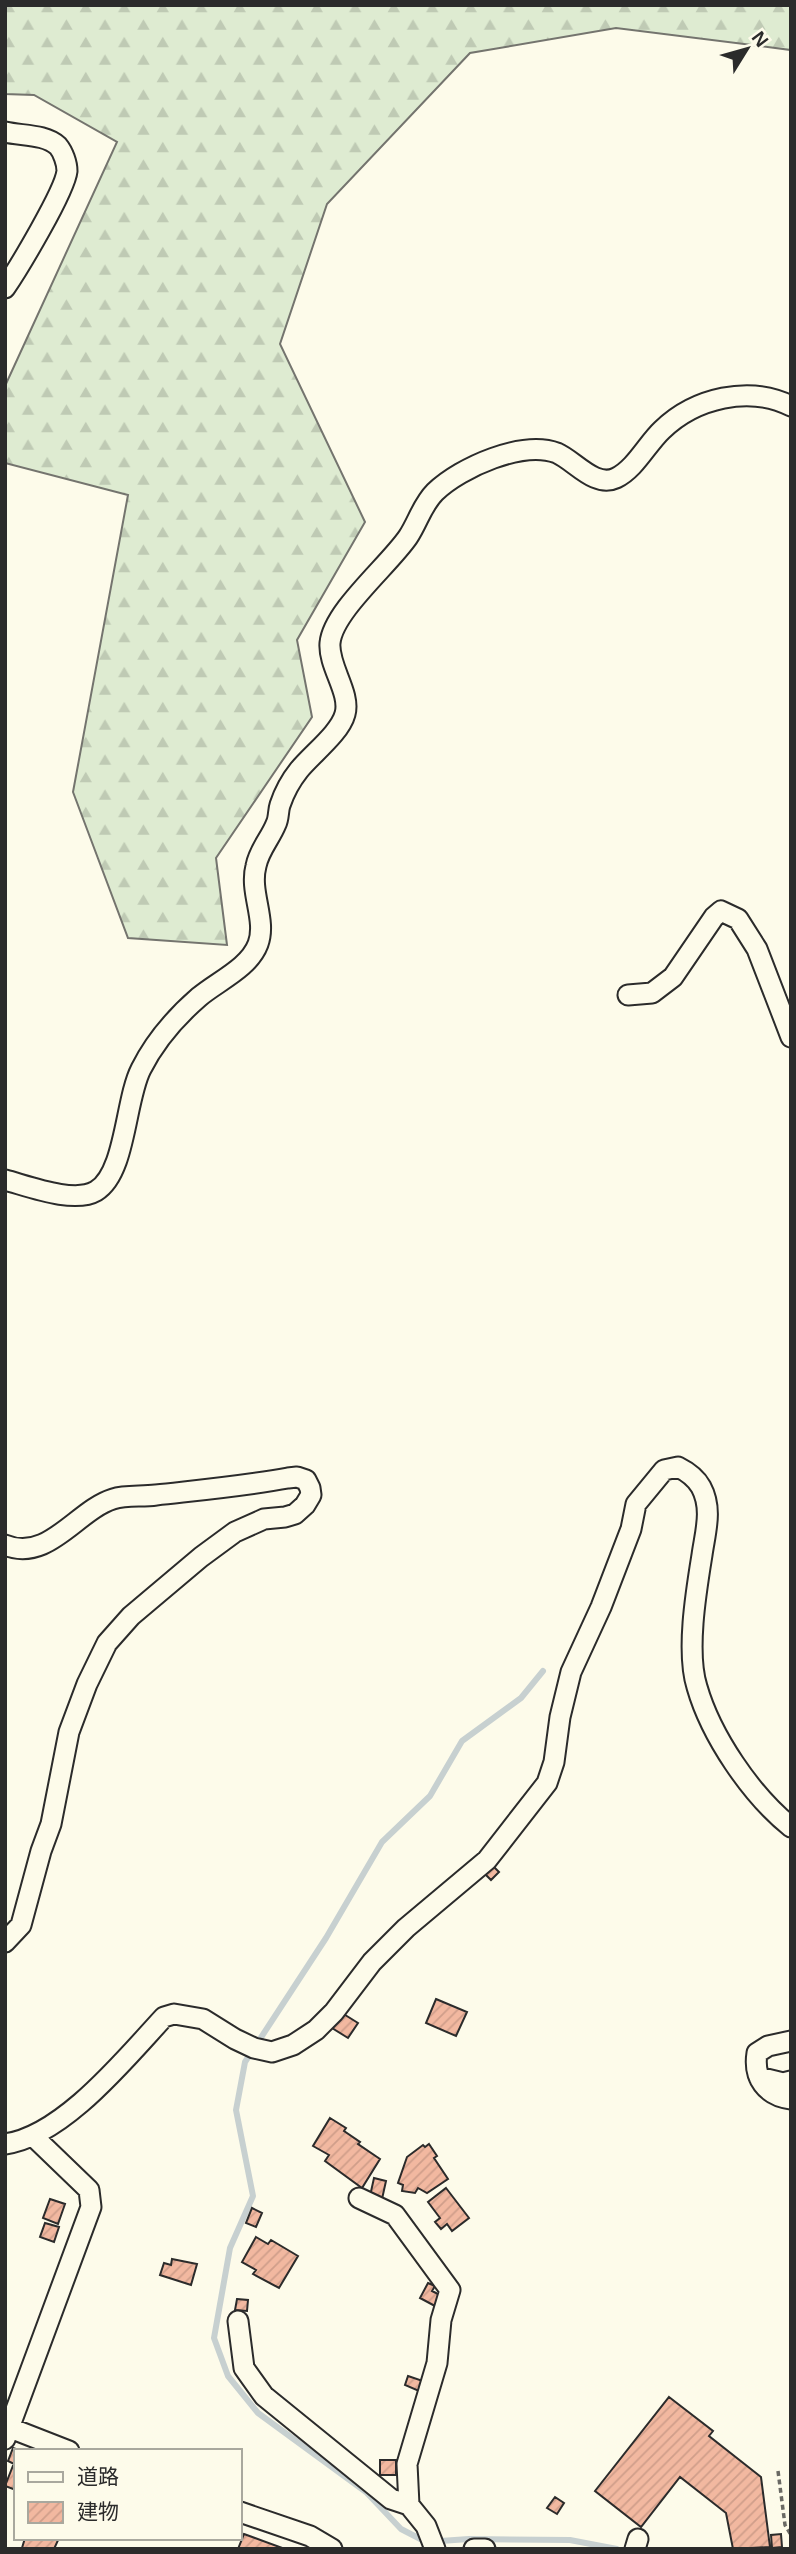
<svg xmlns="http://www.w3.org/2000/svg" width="796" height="2554" viewBox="0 0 796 2554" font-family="Arial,'Noto Sans JP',sans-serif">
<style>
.forest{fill:url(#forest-firs);stroke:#74746e;stroke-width:2}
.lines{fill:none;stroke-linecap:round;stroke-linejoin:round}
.stream{stroke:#c7d0d0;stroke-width:6}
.building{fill:url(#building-hatch);stroke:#2b2b2b;stroke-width:2}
.street-casing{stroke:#2b2b2b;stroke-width:23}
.path{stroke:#6a6964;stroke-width:3.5;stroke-dasharray:5 3.5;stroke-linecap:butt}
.street{stroke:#fdfbea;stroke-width:19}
</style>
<defs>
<pattern id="forest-firs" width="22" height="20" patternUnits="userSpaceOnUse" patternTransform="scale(1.75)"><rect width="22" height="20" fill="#deebd1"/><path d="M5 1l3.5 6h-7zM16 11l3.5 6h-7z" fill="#bfcab4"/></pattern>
<pattern id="building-hatch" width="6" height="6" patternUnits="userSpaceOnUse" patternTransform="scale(1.75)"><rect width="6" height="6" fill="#f2b8a0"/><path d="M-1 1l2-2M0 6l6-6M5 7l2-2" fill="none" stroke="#d09e8a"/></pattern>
</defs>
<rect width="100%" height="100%" fill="#fdfbea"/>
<path class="forest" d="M5 5H791V50L616 28 470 53 327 204 280 344 365 522 297 640 312 717 216 858 227 945 128 938 73 792 128 495 5 463V386L117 142 34 95 5 94Z"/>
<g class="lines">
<path class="stream" d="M543 1671 521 1698 462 1741 430 1796 382 1842 326 1938 245 2062 236 2110 253 2196 230 2248 214 2338 228 2376 258 2413 366 2492 401 2529 426 2542 469 2539 570 2540 617 2549"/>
</g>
<path class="building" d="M489 1862 499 1872 491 1880 481 1870Z
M436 1999 467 2012 456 2036 426 2023Z
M342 2013 358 2023 348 2038 332 2028Z
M330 2118 346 2128 344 2131 360 2142 358 2144 380 2159 362 2188 325 2161 329 2155 313 2146Z
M429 2144 437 2156 434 2158 448 2179 427 2193 418 2188 415 2193 402 2191 403 2185 398 2183 407 2157 423 2145 425 2147Z
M374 2178 386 2181 382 2199 370 2196Z
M446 2188 469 2218 452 2231 447 2224 441 2229 435 2222 440 2218 428 2202Z
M50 2199 65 2204 58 2224 43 2218Z
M252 2208 262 2213 256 2227 246 2223Z
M45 2223 59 2227 54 2242 40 2237Z
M256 2237 268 2244 271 2240 298 2256 279 2288 253 2274 256 2270 242 2262Z
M172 2259 197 2264 191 2285 160 2275 164 2263 171 2265Z
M428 2283 435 2286 432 2291 440 2295 435 2306 420 2298Z
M237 2299 248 2300 247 2311 235 2310Z
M408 2376 423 2381 419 2391 405 2385Z
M669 2397 713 2431 709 2436 761 2477 770 2547 733 2549 726 2513 680 2477 641 2527 595 2491Z
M13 2448 19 2450 16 2451 14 2464 8 2461Z
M16 2458V2490L5 2486Z
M380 2460H396V2475H380Z
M555 2497 564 2503 557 2514 547 2508Z
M244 2534 285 2549H238Z
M781 2534 782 2547 772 2548 771 2535Z
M25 2538H59L54 2549H24L22 2548Z"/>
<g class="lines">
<g class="street-casing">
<path id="street" d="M5 132C22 136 45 134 58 146 63 152 67 163 67 171 65 191 18 269 5 288
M628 995 652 993 673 977 714 917 721 911 738 919 757 949 791 1037
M5 1180C28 1186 74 1204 96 1191 126 1173 125 1100 141 1069 155 1041 176 1017 199 997 218 981 249 968 258 944 267 920 249 892 256 866 259 850 270 839 276 824 279 818 278 811 280 805 284 793 291 780 299 770 312 754 340 733 345 714 351 693 328 666 330 643 333 611 389 565 408 537 418 522 422 505 435 492 461 467 523 440 557 453 575 461 595 488 616 478 635 469 647 444 662 430 695 398 749 385 791 406
M5 1545C48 1563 77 1510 113 1499 126 1495 142 1497 156 1495 200 1490 244 1486 288 1478L297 1477 306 1480 310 1488 311 1495 305 1505 295 1514 285 1517 264 1519 235 1532 201 1557 131 1616 107 1643 87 1684 69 1732 51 1824 41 1851 21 1925 5 1942
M791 2041 768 2046 757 2053C753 2078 766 2096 791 2099
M759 2077 783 2083 791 2081
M5 2144C63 2136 125 2059 164 2017L174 2014 203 2019 235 2039 254 2048 272 2052 293 2045 316 2030 334 2012 372 1962 406 1928 487 1860 547 1783 554 1762 560 1717 571 1672 601 1607 631 1529 636 1504 664 1470 678 1467C686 1471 696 1478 701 1487 713 1509 705 1533 702 1555 696 1592 686 1652 697 1687 711 1736 751 1795 791 1827
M359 2198 395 2215 450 2290 441 2320 437 2363 407 2464 409 2505 426 2526 435 2549
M238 2321 244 2368 264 2396 391 2499 409 2505
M5 2426 69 2451
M5 2439 91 2207 89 2190 34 2137
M240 2512 310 2536 332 2549
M474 2549H485
M635 2549 638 2539"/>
</g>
<path class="path" d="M778 2471 785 2525 791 2535"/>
<use href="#street" class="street"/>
</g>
<rect width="796" height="2554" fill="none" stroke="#2b2b2b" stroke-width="14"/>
<rect x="14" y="2449" width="228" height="91" fill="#fdfbea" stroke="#a9a89e" stroke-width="2"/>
<rect x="28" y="2472" width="35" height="10" fill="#fdfbea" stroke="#a9a89e" stroke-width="2"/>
<text x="77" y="2484" font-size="21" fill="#2b2b2b">道路</text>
<rect x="28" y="2502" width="35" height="21" fill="url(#building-hatch)" stroke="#a9a89e" stroke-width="2"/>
<text x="77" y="2519" font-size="21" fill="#2b2b2b">建物</text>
<g transform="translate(747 49) rotate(53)" stroke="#fdfbea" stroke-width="5" paint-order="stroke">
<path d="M0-5L12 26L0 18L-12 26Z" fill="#2b2b2b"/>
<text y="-10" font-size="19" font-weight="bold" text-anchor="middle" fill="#2b2b2b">N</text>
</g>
</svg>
